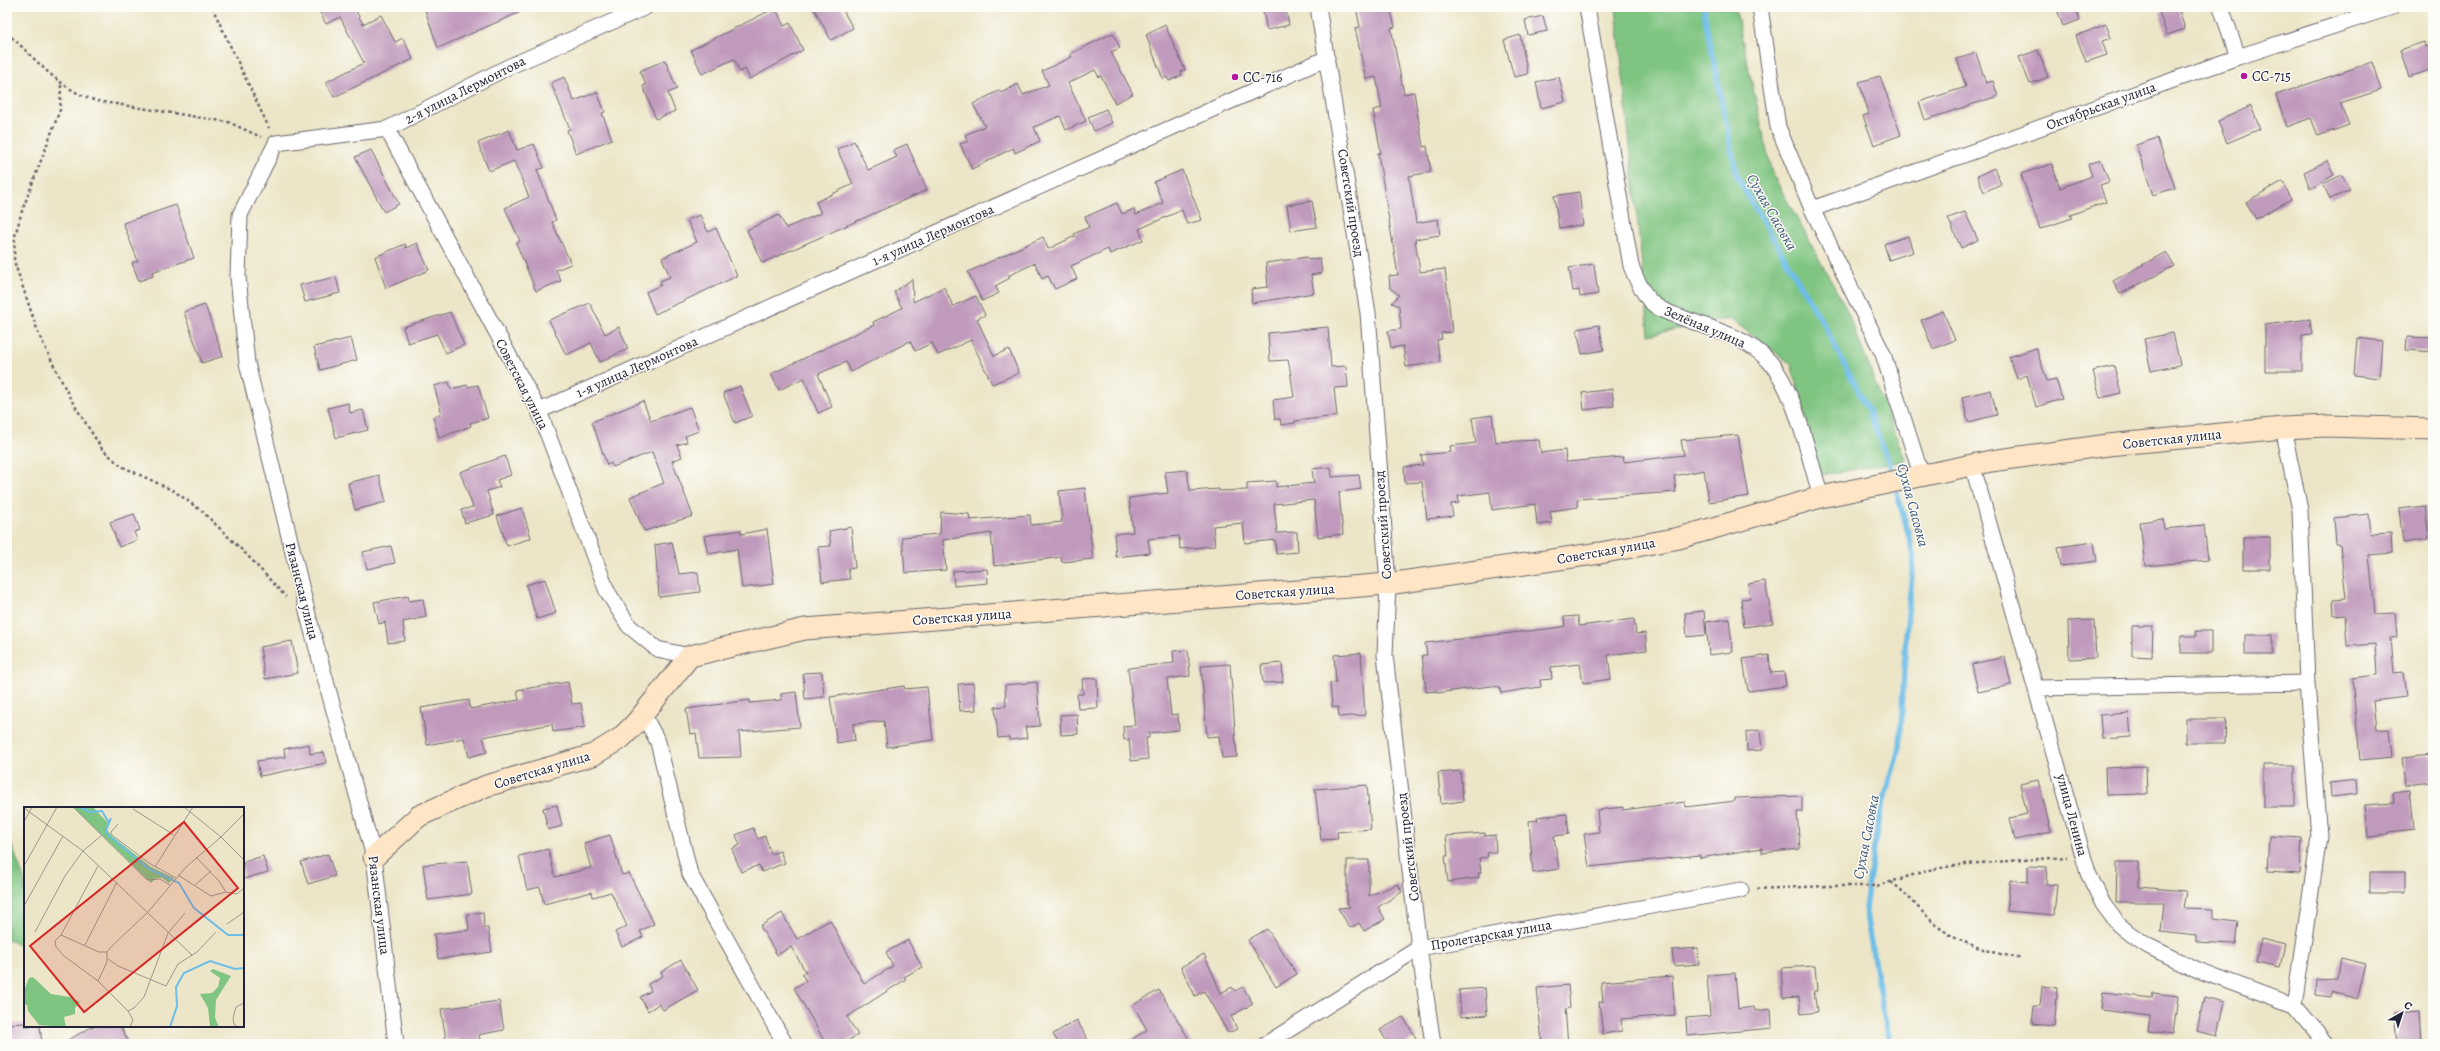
<svg xmlns="http://www.w3.org/2000/svg" width="2440" height="1051" viewBox="0 0 2440 1051" font-family="Alegreya,serif">
<style>
.green{fill:#7fc581;stroke:#50745e}
.lines{fill:none;stroke-linecap:round;stroke-linejoin:round}
.stream{stroke:#6dbde8;stroke-width:5.5}
.building{fill:#c09abc}
.street-casing{stroke:#69666c;stroke-width:17}
.secondary-casing{stroke:#69666c;stroke-width:23}
.path{stroke:#69666c;stroke-width:2.5;stroke-dasharray:3 3;stroke-linecap:butt}
.street{stroke:#fff;stroke-width:15}
.secondary{stroke:#fde5c5;stroke-width:21}
.poi-dot{fill:#b5179e;stroke:#fdfcf7;stroke-width:1.5}
.labels{text-anchor:middle;dominant-baseline:central;stroke-width:3;stroke-linejoin:round;paint-order:stroke}
.poi-label{font-size:14px;fill:#22223b;stroke:#fdfcf7;text-anchor:start}
.street-label{font-size:14px;fill:#22223b;stroke:#fdfcf7}
.water-label{font-size:15px;font-style:italic;fill:#3c5878;stroke:#fdfcf7}
.inset-river{fill:none;stroke:#6dbde8;stroke-width:2}
.inset-road{fill:none;stroke:#9b978f;stroke-width:1}
.view{fill:#d62828;fill-opacity:0.15;stroke:#d62828;stroke-width:2}
.inset-edge{fill:none;stroke:#22223b;stroke-width:2}
</style>
<rect width="100%" height="100%" fill="#fdfcf7"/>
<filter id="ink" filterUnits="userSpaceOnUse"><feTurbulence type="fractalNoise" baseFrequency=".025" numOctaves="2"/><feDisplacementMap in="SourceGraphic" scale="8" xChannelSelector="R" yChannelSelector="G"/><feConvolveMatrix kernelMatrix="1 2 1 2 8 2 1 2 1" color-interpolation-filters="sRGB"/></filter>
<filter id="wash" filterUnits="userSpaceOnUse"><feTurbulence type="fractalNoise" baseFrequency=".012" numOctaves="4" result="noise"/><feDisplacementMap in="SourceGraphic" scale="16" xChannelSelector="R" yChannelSelector="G"/><feGaussianBlur stdDeviation="0.9" result="paint"/><feColorMatrix in="noise" values="0 0 0 0 0 0 0 0 0 0 0 0 0 0 0 0 0 1.4 0 .05"/><feComposite in="paint" operator="in"/></filter>
<g filter="url(#wash)">
<rect width="100%" height="100%" fill="#ece5c7"/>
<path class="green" d="M1616 7H1735L1772 173 1846 308 1906 461 1821 475 1791 364 1729 318 1649 335Z
M7 832 25 882V945L20 946 7 939Z"/>
<g class="lines">
<path class="stream" d="M1704 7 1706 24 1737 177 1825 327 1868 410 1889 463 1914 555 1906 634 1900 746 1879 816 1865 908 1882 1008 1891 1044"/>
</g>
<g id="blocks">
<path class="building" d="M317 7H359L355 9 363 24 381 15 395 42 403 38 413 59 334 97 326 82 364 63 340 17 326 24Z
M424 7H532L438 48Z
M813 7H841L853 28 831 40Z
M1262 7H1285L1289 25 1267 30Z
M1356 7H1390L1395 27 1391 28 1404 94 1414 92 1423 147 1427 146 1431 172 1409 176 1416 223 1438 219 1440 235 1415 239 1420 272 1445 269 1452 332 1441 333 1442 339 1437 340 1440 362 1406 367 1403 346 1391 348 1388 331 1401 329 1399 306 1392 303 1399 295 1390 288 1389 276 1398 275 1378 153H1381L1373 110 1382 108 1376 77 1366 79 1355 28 1360 27Z
M2056 7H2075L2080 20 2063 26Z
M2174 7H2178L2185 29 2167 35 2159 12Z
M773 9 774 12 777 11 784 26 790 23 803 50 750 79 745 69 740 72 734 59 702 74 691 50Z
M1543 16 1547 31 1528 35 1525 20Z
M2106 24 2111 38 2102 41 2107 55 2086 62 2076 36Z
M1165 25 1185 70 1181 72 1182 75 1169 81 1167 77 1163 79 1146 35Z
M1113 33 1120 48 1111 52 1133 94 1115 103 1101 76 1099 77 1095 70 1068 83 1086 121 1066 130 1060 116 1034 127 1040 141 1015 153 1013 148 972 169 960 144 968 141 965 135 985 126 973 104 1000 90 1001 93 1018 84 1023 95 1049 85 1042 71 1072 57 1070 54Z
M1520 35 1528 74 1514 77 1504 40Z
M2424 42 2426 47 2433 45V69L2409 77 2400 50Z
M2038 50 2048 77 2030 84 2019 57Z
M1976 53 1986 83 1993 81 1998 96 1925 120 1919 102 1966 87 1957 59Z
M665 60 677 89 668 93 675 111 656 119 643 86 646 85 640 71Z
M2372 62 2381 90 2340 103 2349 125 2318 136 2311 118 2287 127 2276 95Z
M1880 76 1901 135 1874 145 1863 116 1869 114 1859 82Z
M564 77 574 101 597 92 605 112 602 113 612 139 576 154 567 130 570 129 551 83Z
M1559 77 1565 102 1541 108 1536 82Z
M2251 106 2260 129 2227 143 2218 121Z
M1106 109 1112 123 1094 131 1088 117Z
M509 130 517 150 534 144 544 168 537 170 556 220 552 222 571 264 556 270 561 281 536 291 516 243 520 241 505 208 529 197 514 161 489 171 478 143Z
M2157 138 2175 188 2153 195 2136 145Z
M854 141 868 170 897 157 893 150 907 144 927 190 762 263 747 230 779 215 786 228 821 213 816 202 853 184 837 149Z
M371 150 399 204 384 212 355 157Z
M2101 160 2109 182 2100 185 2106 202 2070 215 2072 218 2040 229 2021 174 2052 164 2060 188 2092 176 2088 164Z
M2327 161 2334 175 2310 189 2304 172Z
M1994 168 2001 184 1984 192 1977 176Z
M1182 170 1202 220 1187 224 1182 210 1139 229 1143 240 1110 254 1108 249 1071 266 1077 279 1055 289 1048 276 1042 279 1035 263 1008 276 1010 278 995 286 999 293 982 301 968 272 1043 237 1048 249 1075 236 1074 234 1089 227 1085 217 1117 203 1122 214 1134 209 1136 215 1163 203 1154 182Z
M2342 175 2350 190 2330 199 2323 184Z
M2283 181 2291 199 2256 219 2246 202Z
M1579 192 1583 225 1559 228 1554 196Z
M1312 201 1317 227 1291 231 1287 205Z
M176 205 194 258 152 272 153 276 139 281 132 263 138 261 123 223Z
M1965 212 1978 240 1961 248 1948 218Z
M700 215 708 232 716 228 737 276 655 314 646 292 661 285 660 281 670 277 662 258 697 242 687 220Z
M1908 236 1913 252 1889 260 1884 244Z
M417 243 429 270 386 288 375 257 405 244 406 248Z
M2166 252 2174 266 2120 294 2113 281Z
M1307 257 1308 260 1320 258 1322 273 1311 275 1314 293 1252 303 1251 289 1268 287 1266 263Z
M1594 264 1598 294 1580 297 1579 290 1573 291 1569 268Z
M336 277 340 293 305 302 300 285Z
M912 279 913 302 944 287 953 306 976 296 985 315 977 319 994 356 1009 349 1019 373 992 384 971 340 938 355 932 343 915 351 910 341 851 372 846 362 818 374 832 407 818 413 804 378 779 390 771 374 874 325 873 322 902 308 894 292Z
M590 303 605 334 619 327 628 349 600 362 591 343 566 355 549 320Z
M205 305 223 356 202 363 184 312Z
M1943 311 1955 340 1933 349 1921 320Z
M450 312 464 345 446 353 437 334 408 343 403 327Z
M2310 319 2312 334 2302 335V371H2265V325Z
M1599 325 1604 350 1582 354 1577 329Z
M1328 327 1331 367 1346 366 1348 387 1334 388 1337 416 1295 421V423L1281 425 1280 419H1275L1273 400 1294 397 1290 370 1288 360 1270 361 1268 333Z
M2173 333 2180 365 2151 371 2144 339Z
M2407 337 2433 338V352L2406 350Z
M351 338 357 360 320 370 314 347Z
M2357 338 2382 341 2379 378 2354 375Z
M2036 348 2047 381 2056 379 2062 399 2036 407 2027 375 2017 379 2009 357Z
M2114 366 2121 393 2100 398 2093 371Z
M449 382 451 389 467 385 468 387 478 385 488 418 470 423 471 426 439 438 433 417 442 414 434 386Z
M740 386 752 416 735 423 723 393Z
M1612 389 1614 406 1584 410 1582 393Z
M1991 390 1997 415 1968 422 1962 397Z
M643 401 651 421 690 407 699 431 685 436 687 442 677 445 682 457 672 461 693 516 644 531 630 497 664 483 652 452 613 467 611 463 607 465 592 422Z
M348 403 350 413 363 410 368 430 336 438 328 408Z
M1492 415 1496 442 1539 440 1541 453 1565 450 1566 462 1623 457 1624 462 1684 455 1681 440 1738 435 1749 496 1709 502 1704 470 1674 476 1676 492 1577 499 1578 507 1550 511 1552 523 1537 525 1535 504 1492 510 1490 492 1458 496 1459 503 1451 504 1453 516 1427 519 1422 482 1405 483 1404 467 1423 465 1421 455 1451 452 1450 446 1476 443 1472 418Z
M505 456 511 475 497 480 500 487 487 491 494 515 465 523 461 510 473 507 460 472Z
M1331 467 1332 477 1359 475 1361 489 1339 492 1343 534 1318 537 1314 500 1274 504 1277 533 1297 532 1298 552 1276 554 1275 540 1245 543 1243 523 1213 526 1215 546 1180 549 1179 536 1148 539 1150 553 1116 557 1114 534 1133 532 1129 498 1168 493 1165 472 1187 470 1190 491 1219 489V491L1247 490V483L1276 481V487L1314 483 1312 469Z
M379 475 386 502 355 510 348 483Z
M1085 488 1093 559 1062 562 1061 557 994 566 991 533 943 540 946 570 905 573 902 537 940 534 941 512 969 514 970 520 1030 515 1031 525 1062 522 1059 491Z
M2425 506 2429 539 2403 543 2399 509Z
M522 508 531 538 507 546 497 516Z
M134 514 140 530 134 532 137 540 119 547 110 522Z
M2369 514 2371 534 2391 533 2392 553 2369 555 2375 614 2395 613 2397 637 2391 638 2394 673 2403 672 2406 697 2373 701 2376 730 2389 729 2392 757 2360 760 2352 678 2377 675 2375 644 2347 646 2345 615 2334 616 2333 599 2346 598 2340 544H2336L2334 518Z
M2163 519 2164 529 2204 525 2208 560 2145 566 2140 522Z
M851 527 855 568 848 569 850 579 822 582 818 547 831 546 829 531Z
M767 529 774 584 742 588 737 549 708 554 704 536 741 530V534Z
M2243 537H2270V569H2243Z
M672 542 679 574 698 572 700 592 659 597 655 545Z
M2094 542 2097 561 2061 566 2058 547Z
M391 546 395 563 367 569 363 552Z
M987 569 988 583 954 586 953 571Z
M545 579 556 613 537 619 526 585Z
M1765 581 1773 623 1744 627 1741 599 1750 598 1748 584Z
M408 596 409 601 423 599 426 617 403 622 405 641 388 643 385 622 379 624 374 602Z
M1704 611 1706 635 1687 637 1685 613Z
M1578 616 1579 626 1634 619 1636 634 1645 633 1647 650 1608 655 1611 679 1583 683 1580 664 1551 667 1552 679 1540 680 1541 687 1520 690 1501 693 1500 687 1491 686 1437 693V691L1426 692 1422 655H1427L1425 643 1555 628 1565 626 1564 617Z
M1729 619 1733 652 1709 655 1706 622Z
M2094 620 2096 658 2069 659 2068 621Z
M2132 626H2153L2152 657 2132 656Z
M2196 631H2211V653H2181V636H2196Z
M2245 635H2273V655H2245Z
M292 641 298 673 265 679 260 647Z
M1188 650 1190 676 1167 679 1171 715 1178 714 1179 730 1149 733V738H1146L1148 759 1131 761 1129 739 1124 740 1123 726 1135 725 1128 668 1174 663 1173 651Z
M1361 653 1365 715 1339 717 1338 707H1332L1330 683H1336L1334 655Z
M1769 655 1771 673 1784 672 1786 686 1748 691 1743 659Z
M2005 657 2011 685 1978 692 1972 664Z
M1282 663 1283 682 1263 683 1261 665Z
M1230 664 1237 757 1222 758 1219 736 1207 737 1201 666Z
M822 672 824 697 805 699 803 673Z
M1097 678 1098 708 1078 709 1077 694H1083L1082 679Z
M568 682 572 704 581 703 585 727 553 732 552 724 483 737 487 752 469 757 464 738 427 745 421 708 469 700 470 709 519 700 517 690Z
M1037 682 1040 726 1025 727 1027 738 1009 740V737L998 738 995 707 1006 706 1005 685Z
M973 683 976 710 960 711 958 684Z
M904 686 905 689 927 687 933 740 887 747 884 721 853 724 855 740 837 743 830 697Z
M796 692 800 727 739 732 741 757 699 758 696 733 690 734 686 709 750 700V703L782 700 781 694Z
M2129 713 2131 737 2102 739 2100 715Z
M1077 714 1078 734 1061 735 1060 715Z
M2186 719H2226L2225 743H2186Z
M1760 730 1762 750 1747 751 1746 732Z
M309 744 310 754 324 752 326 763 260 776 257 761 285 757 284 749Z
M2430 755 2431 759H2433V782L2405 785 2402 758Z
M2263 765H2295V807H2263Z
M2146 766 2147 794 2106 795 2105 768Z
M1460 771 1463 801 1441 804 1438 773Z
M2038 780 2051 832 2015 840 2010 818 2027 814 2020 784Z
M2356 780 2357 794 2331 797 2330 783Z
M1367 785 1371 829 1337 832 1338 839 1321 840 1315 789Z
M2410 790 2414 829 2388 832V835L2368 837 2365 805 2394 803 2393 792Z
M1802 796V812H1797L1800 849 1762 853V848L1700 858V855L1589 867 1584 834 1599 832 1597 810 1623 807V810L1685 802 1686 807 1735 801V798Z
M557 805 562 826 548 830 543 808Z
M1567 814 1569 834 1554 836 1559 869 1533 873 1529 821 1538 820 1537 817Z
M753 828 758 839 765 836 771 854 780 851 785 863 762 872 759 865 741 872 732 849 740 845 736 835Z
M1485 833V836L1495 835 1496 852 1487 853 1488 857 1479 858 1481 873H1478L1479 878 1448 882 1445 856H1448L1446 836Z
M610 835 622 875 629 873 654 924 640 931 643 937 622 947 615 932 627 926 611 892 593 897 592 892 544 904 540 887 527 890 519 856 548 849 555 877 591 868 584 843Z
M2269 836 2302 838 2300 874 2267 872Z
M328 854 335 876 308 884 301 862Z
M263 856 268 872 243 879V862Z
M1347 860H1369V896L1398 884 1402 892 1378 907 1385 919 1364 931 1359 923 1350 928 1338 908 1350 907 1347 903Z
M467 861 472 894 428 900 423 865Z
M2117 862H2139V887L2186 891 2183 908 2213 909V919L2238 922 2235 944 2196 942V936L2161 932 2164 902H2116Z
M2028 866 2047 867 2046 884 2057 885 2054 915 2007 911 2010 880 2028 882Z
M2370 872H2405V893H2370Z
M483 912 484 928H488L492 952 438 959 434 934 469 930 467 914Z
M782 913 797 939 830 920 864 984 893 966 886 952 908 940 922 967 904 977 906 979 847 1017 858 1035 842 1044H826L794 988 806 981 802 974 806 972 791 947 777 955 760 926Z
M1267 929 1297 974 1276 987 1248 940Z
M2261 939 2285 945 2280 967 2256 962Z
M1698 948 1699 964 1674 966 1672 950Z
M1204 954 1221 993 1232 987 1235 991 1243 987 1253 1004 1231 1016 1237 1029 1228 1033 1204 991 1195 996 1181 967Z
M2341 958 2366 964 2357 999 2331 992 2330 997 2316 995 2317 980 2336 979Z
M681 960 698 990 663 1010 659 1004 648 1011 640 997 651 991 648 984 663 976 661 972Z
M1815 966 1817 991H1814L1817 1012 1801 1014 1799 997 1783 998 1781 968Z
M1735 973 1738 1009 1754 1007 1755 1011 1771 1009 1772 1028 1687 1036 1686 1018 1710 1016 1707 975Z
M1672 976 1675 1015 1621 1019 1622 1031 1603 1034 1599 1002H1603L1601 982Z
M1568 985 1570 1008 1565 1009 1568 1044H1542L1537 988Z
M2042 986 2058 988 2054 1026 2032 1024 2034 1006H2040Z
M1485 988 1487 1015 1461 1017 1459 990Z
M1159 990 1192 1044H1124L1147 1030 1133 1005Z
M2103 992 2152 998 2153 993 2178 996 2173 1034 2148 1031 2150 1016 2101 1010Z
M2204 997 2224 1002 2217 1036 2197 1031Z
M499 1001 504 1030 482 1034 479 1035 480 1040 459 1043 458 1039 446 1040 441 1009Z
M2420 1010 2422 1044H2397L2394 1012Z
M1403 1017 1416 1038 1405 1044H1388L1380 1030Z
M1077 1020 1090 1044H1059L1053 1034Z
M25 1023V1026H40L42 1044H7V1024Z
M93 1026H120L130 1044H61Z"/>
</g>
</g>
<g filter="url(#ink)">
<use href="#blocks" fill-opacity="0" stroke="#69666c" stroke-width="1"/>
<g class="lines">
<g class="street-casing">
<path id="street" d="M1318 7 1368 313 1388 584 1385 655 1419 948 1433 1044
M1587 7 1631 266C1636 279 1642 291 1650 301 1658 310 1672 314 1683 318 1712 329 1747 337 1769 361 1796 391 1809 458 1821 497
M1760 7 1778 127 1812 209 1883 354 1921 474
M2221 7 2238 57
M387 129 539 411 607 591 629 626 657 649 690 656
M1812 209 2238 57 2392 7
M539 411 1327 58
M2283 428 2300 510 2307 683 2319 837 2294 1006
M1972 464 2088 873 2103 904 2118 924 2130 934 2148 946 2198 970 2294 1006 2326 1044
M2037 688 2307 683
M643 714 658 742 690 874 785 1044
M396 1044 374 857 310 623 247 363 238 277 240 215 276 143 387 129 508 67 646 7
M1266 1044 1419 948 1741 890"/>
</g>
<g class="secondary-casing">
<path id="secondary" d="M374 857 419 816 486 786 593 755 621 738 635 724 690 656 805 629 1388 584 1600 553 1679 538 1821 497 1991 461 2108 445 2283 428 2328 426 2433 429"/>
</g>
<path class="path" d="M212 7 269 128
M7 33C38 60 56 88 97 101L228 122 261 137
M61 85 60 110 22 211 15 236 14 261 39 335 70 398 102 449 121 466 174 491 203 512 248 556 286 597
M1891 882C1908 894 1920 911 1936 925 1960 945 1992 952 2022 959
M1757 889 1828 886H1877L1929 870 1965 864 2067 857"/>
<use href="#street" class="street"/>
<use href="#secondary" class="secondary"/>
</g>
</g>
<g class="poi-dot">
<circle cx="2244" cy="76" r="4"/>
<circle cx="1235" cy="77" r="4"/>
</g>
<g class="labels">
<g class="poi-label">
<text x="2252" y="76">СС-715</text>
<text x="1243" y="77">СС-716</text>
</g>
<g class="street-label">
<text transform="translate(465 90) rotate(-27)">2-я улица Лермонтова</text>
<text transform="translate(2101 106) rotate(-20)">Октябрьская улица</text>
<text transform="translate(1351 203) rotate(81)">Советский проезд</text>
<text transform="translate(933 235) rotate(-24)">1-я улица Лермонтова</text>
<text transform="translate(1705 327) rotate(23)">Зелёная улица</text>
<text transform="translate(637 367) rotate(-24)">1-я улица Лермонтова</text>
<text transform="translate(522 384) rotate(63)">Советская улица</text>
<text transform="translate(2172 439) rotate(-6)">Советская улица</text>
<text transform="translate(1383 525) rotate(-94)">Советский проезд</text>
<text transform="translate(1606 551) rotate(-10)">Советская улица</text>
<text transform="translate(302 591) rotate(76)">Рязанская улица</text>
<text transform="translate(1285 592) rotate(-4)">Советская улица</text>
<text transform="translate(962 617) rotate(-4)">Советская улица</text>
<text transform="translate(542 770) rotate(-17)">Советская улица</text>
<text transform="translate(2072 815) rotate(75)">улица Ленина</text>
<text transform="translate(1408 847) rotate(-97)">Советский проезд</text>
<text transform="translate(379 905) rotate(83)">Рязанская улица</text>
<text transform="translate(1491 935) rotate(-10)">Пролетарская улица</text>
</g>
<g class="water-label">
<text transform="translate(1772 212) rotate(60)">Сухая Сасовка</text>
<text transform="translate(1913 505) rotate(75)">Сухая Сасовка</text>
<text transform="translate(1866 837) rotate(-79)">Сухая Сасовка</text>
</g>
</g>
<g transform="translate(24 807)">
<rect width="220" height="220" fill="#ece5c7"/>
<path d="M49 0H69L84 16 83 23 89 30 127 60 150 71 145 76 138 71H132L127 76ZM189 162 207 169 192 193 191 211 195 220 186 219 184 201 176 187 188 186 194 180 196 171 186 164ZM9 170 27 187 46 190 56 195 51 201V207L40 210 42 220 15 218 4 204 3 198 0 197V184L5 171Z" fill="#7fc581"/>
<path class="inset-river" d="M56 0 66 5 78 4 85 16M87 11 82 23 84 28 125 62 155 76 170 101 204 128H220M146 220 153 199 152 180 160 166 186 154 211 162 220 161"/>
<path class="inset-road" d="M49 0 123 73 136 72 146 78M0 1 59 44 168 148M109 2 150 28M220 7 197 30 220 53M0 15 8 0M94 17 87 25 88 28 125 56 152 71M172 50 195 74 202 85M0 59 33 0M74 59 37 128 31 134 32 140 40 149 74 174 104 204 109 213 106 220M131 60 169 0M154 68 187 89 202 85 213 87 220 81M170 79 187 64M0 99 39 29M203 117 220 105M11 125 41 69 59 44 78 28M37 128 75 145H83M61 138 93 75M84 152 94 159 142 179 154 157 173 145 192 125M74 174 83 155V145L89 138 124 105 162 60 197 30 160 0M104 204 110 201 120 190 144 126 161 106M214 220 210 217 209 211 212 200 220 196"/>
<path class="view" d="M160 15 214 81 60 205 6 139Z"/>
<rect width="220" height="220" class="inset-edge"/>
</g>
<rect width="2440" height="1051" fill="none" stroke="#fdfcf7" stroke-width="24"/>
<g transform="translate(2402 1013) rotate(39)" stroke="#fdfcf7" stroke-width="3" paint-order="stroke">
<path d="M0-3L7 15L0 10L-7 15Z" fill="#22223b"/>
<text y="-6" font-size="11" font-weight="bold" text-anchor="middle" fill="#22223b">С</text>
</g>
</svg>
